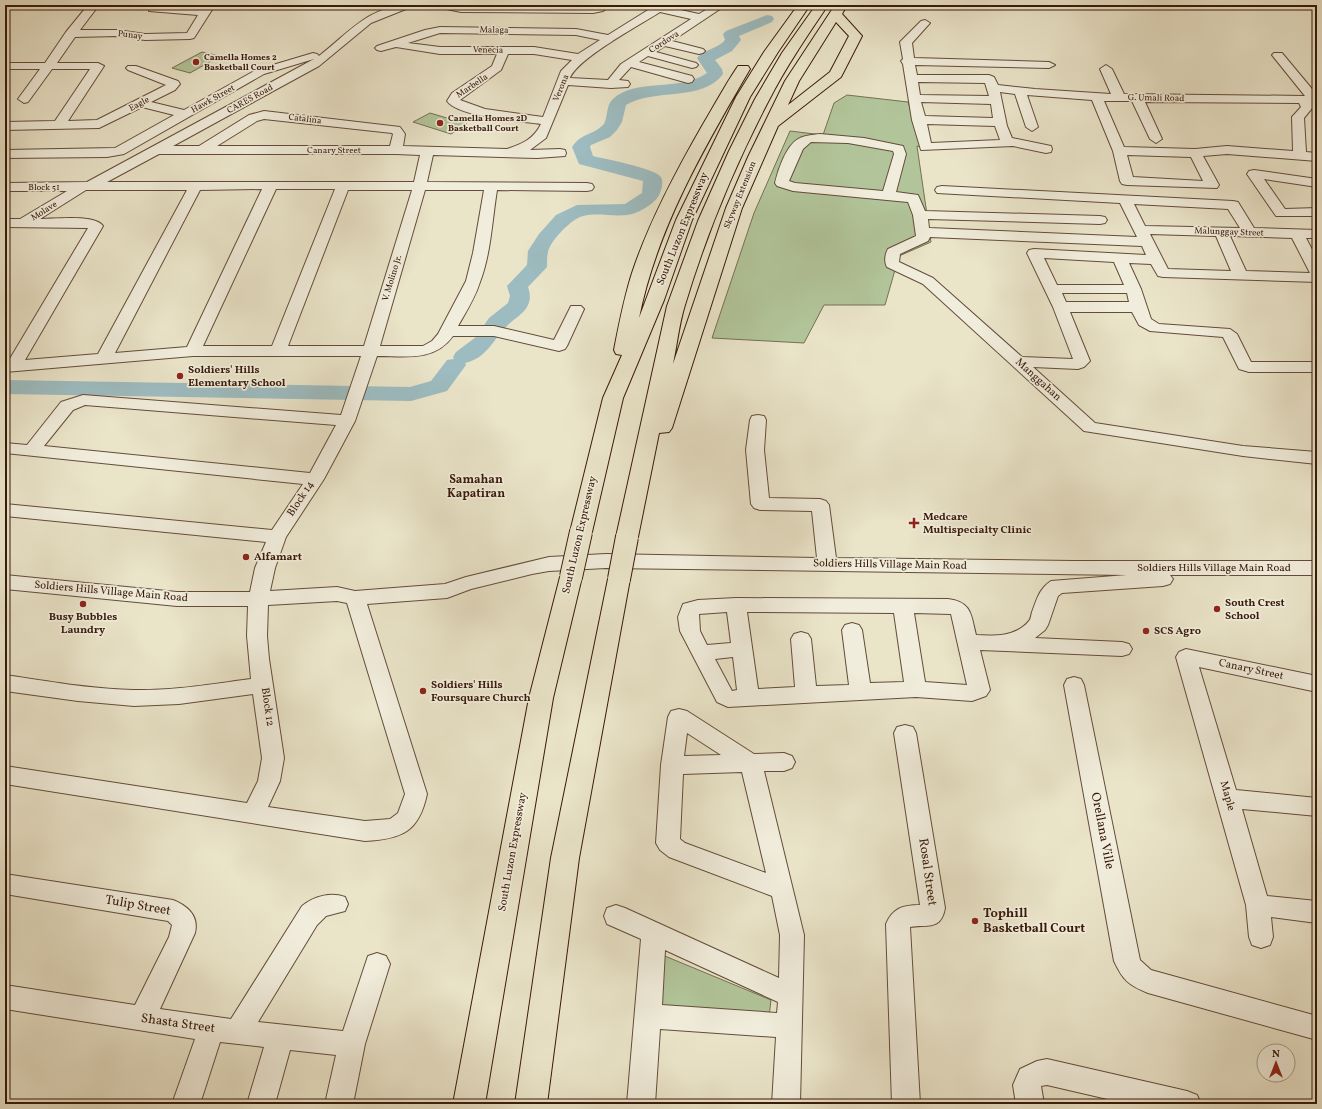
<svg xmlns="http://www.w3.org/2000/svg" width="1322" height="1109" viewBox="0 0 1322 1109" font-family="Vollkorn,serif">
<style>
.green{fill:#b2c59a;stroke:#757052}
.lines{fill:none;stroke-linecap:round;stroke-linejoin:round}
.river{fill:#9dbcc1;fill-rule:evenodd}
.minor-casing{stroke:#644c3a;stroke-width:2}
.highway-casing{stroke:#381a0a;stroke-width:2}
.minor{fill:#f1eddc;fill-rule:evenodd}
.highway{fill:#eae4c9;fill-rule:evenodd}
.highway-bridge-casing{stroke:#381a0a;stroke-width:24;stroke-linecap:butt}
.highway-bridge{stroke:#eae4c9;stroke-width:22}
.poi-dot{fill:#8f2418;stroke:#f1eddc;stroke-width:1.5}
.labels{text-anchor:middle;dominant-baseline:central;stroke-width:3.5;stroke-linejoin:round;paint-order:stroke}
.far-street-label{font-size:9px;fill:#381a0a;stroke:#f1eddc}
.far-poi-label{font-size:9px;font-weight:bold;fill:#381a0a;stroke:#f1eddc;text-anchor:start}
.street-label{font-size:11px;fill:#381a0a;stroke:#f1eddc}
.poi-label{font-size:11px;font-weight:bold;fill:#381a0a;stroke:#f1eddc;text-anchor:start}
.neighbourhood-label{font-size:12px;font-weight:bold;fill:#381a0a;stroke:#f1eddc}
.near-street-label{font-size:13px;fill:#381a0a;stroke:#f1eddc}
.near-poi-label{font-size:13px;font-weight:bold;fill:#381a0a;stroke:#f1eddc;text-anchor:start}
</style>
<rect width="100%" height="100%" fill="#eae4c9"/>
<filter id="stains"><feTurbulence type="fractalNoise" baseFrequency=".005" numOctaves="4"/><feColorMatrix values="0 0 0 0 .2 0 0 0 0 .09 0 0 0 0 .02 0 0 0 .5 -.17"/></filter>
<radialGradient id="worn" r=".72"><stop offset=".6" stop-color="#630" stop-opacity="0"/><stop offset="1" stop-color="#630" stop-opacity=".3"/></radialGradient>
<path class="green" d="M202 52 220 56 190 73 172 68Z
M847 95 908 102 924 148 917 146 931 242 899 256 885 305H824L804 343 712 338 754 213 790 131 823 135 834 103Z
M430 113 467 124 451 134 413 122Z
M660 954 771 1000 769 1017 656 1008Z"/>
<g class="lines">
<path class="river" d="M767 15 772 16 774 19 772 22 739 36 741 40 732 51 715 60 722 69 723 74C703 102 653 88 626 105L622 122 617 130 610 137 591 145 590 147 593 156C605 159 653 168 660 176 664 180 662 188 660 193 657 202 643 210 635 213 618 219 597 211 580 217 570 221 550 241 548 252 547 256 547 262 547 267L528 287C530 293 531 299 528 305 524 314 512 320 506 327 492 341 487 358 465 363L466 365 447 391 411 401 5 394V380L410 387 431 381 447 360 454 359 453 357 456 352 476 337 489 318 508 303 510 296 507 286 527 265 528 251 539 234 556 215 577 205 625 204 642 193 643 181 579 164 572 147C582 132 593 136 604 124 608 116 606 105 613 99 634 78 680 92 707 73L697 58C704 49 718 49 725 40L723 34 726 31Z"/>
<g class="minor-casing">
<path id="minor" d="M88 5H99L80 30H117L145 34 187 33 198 15 149 11V5L202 9 205 5H215L194 38 190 39 145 40 117 36 75 37 57 63H98L104 66 68 121 97 120 166 85 128 70 126 68 128 66H136L178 81 180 84 175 90 151 102 184 110 256 70 313 53 317 54 319 56C350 32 369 5 412 5L411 7 371 23 319 66 173 146H199L249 115 264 111 400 127 405 134 403 146 507 149C522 144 534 139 541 124 521 121 458 117 447 101L452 93 492 66 497 54H440L396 47 381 51 377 50 375 48 377 46 425 30 440 27 576 29 608 35 656 5H668L667 7 699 14 714 5H726L672 41 703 49 705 51 703 53 699 54 665 46 656 52 696 63 698 65 696 67 692 68 648 56 639 62 692 76 694 79 692 82 688 83 631 67 619 80 628 81 630 84 628 87 611 88 568 85 546 138 530 150 560 149 565 150 566 153 565 156 537 158 433 155 427 182 587 183 592 184 594 187 592 190 587 191 497 190C492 221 491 253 480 282 475 298 466 312 458 326H494L554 340 571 306H581L584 309 567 346 565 349 559 351 494 336H453C434 362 406 356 377 356L355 421 324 479 286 537 275 568 270 591 337 587 355 591 445 584 466 577 549 557 606 554 817 558 812 511 760 510 754 508 751 504 746 450 750 420 752 416 758 415 764 416 766 420 764 450 769 498 820 499 826 501 829 505 836 558 1073 561H1317V575H1170L1173 579 1170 584 1163 586 1062 593 1058 596 1048 625 1045 630 1035 638 1122 642 1129 644 1132 649 1129 654 1122 656 980 650 990 690 986 696 972 701 916 697 728 707 717 702 680 631 678 617 683 604 698 600 736 598 948 599C972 602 971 615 976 635 994 636 1016 637 1029 621 1031 619 1031 615 1032 612 1037 599 1039 589 1051 581L1127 575 606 568 549 571 532 574 471 589 447 598 367 604 427 794C419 832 402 839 365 841L5 784V766L247 803 258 781 262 758 253 694 179 704 134 706 78 701 5 691V675C47 681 90 689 133 690 173 691 212 684 251 679L247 636 248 606H177L5 589V575L177 592H250L255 568 266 542 5 516V504L272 530 303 484 5 453V443L27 445 61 402 83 395 341 415 361 356H193L5 372V362H8L88 228 5 227V219H20L67 191H5V183L87 182 314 59 264 74 124 154 107 157 5 158V150L115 148 174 115 142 107 99 128 5 130V122L55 121 90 69H52L28 102 24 103 18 99 40 69H5V63H45L66 32ZM660 12 691 19 621 64 608 80 570 78C578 58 640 25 660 12ZM440 33 576 35 600 40 578 54 534 47H440L408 43ZM508 54H534L572 60 561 71 543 117 485 109 460 100 501 70ZM264 119 392 133 393 134 390 146H217L257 121ZM159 154H396L420 155 414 182H107ZM262 189 187 347 115 353 200 190ZM276 189H335L272 346H203ZM86 190H187L98 354 25 360 103 226C95 214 54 219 40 219ZM348 190H412L364 346H288ZM425 190H484L473 253 466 281 438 334 432 341 423 346H380ZM85 405 336 425 310 473 44 446 73 410ZM337 601 347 603 405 794 398 813 390 819 365 821 268 807 280 781 284 758 269 659 267 636 268 605ZM727 612 731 643 707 645 700 631 699 614ZM747 612 894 613 904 682 870 683 862 630 859 625 852 623 845 625 842 630 849 685 816 686 811 639 808 634 801 632 794 634 791 639 795 687 758 689ZM914 613 951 614 967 685 925 682ZM733 657 737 690 732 691 715 659Z
M436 5 593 7 611 5 603 11 593 13 461 12 437 7Z
M925 20 930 23 912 43 914 58 1049 62 1055 65 1049 68 915 65 917 75H989L994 77 998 85 1035 89 1111 94 1100 69 1106 65 1112 69 1124 94 1305 96 1272 55 1274 53H1282L1317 95V104H1312L1313 107 1304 118 1306 152 1317 153V161L1227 154 1203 156 1219 185 1217 188 1127 185 1122 184 1120 181 1113 151 1092 100 1027 95 1038 127 1032 131 1026 127 1015 94 1000 92 1007 126 1012 138 1051 146 1052 149 1051 152 1046 153 1013 146 921 150 912 120 903 64 901 61 903 59 900 42 921 21ZM918 82 985 83 989 96 920 95ZM1104 101H1132L1150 139 1156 143 1162 139 1145 102 1299 103 1301 107 1292 117 1293 151 1227 146 1195 149 1124 147ZM921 102 991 104 993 118 925 116ZM927 124 995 126 1000 140 931 143ZM1127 155 1191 157 1203 181 1133 177Z
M820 134 864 138 903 146 906 154 896 192 918 195 925 211 1100 216 1105 217 1107 220 1105 223 1100 224 928 219 929 228 1137 237 1120 203 937 193 935 190 937 187 942 186 1233 201 1238 202 1254 228 1317 230V238H1306L1317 259V282L1163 277 1158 276 1151 264 1129 263 1141 289 1151 319 1159 324 1230 329 1237 334 1251 362H1317V372H1249L1239 369 1223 337 1150 331 1139 325 1132 312H1070L1090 361 1084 367 1078 369 1033 367 1095 423 1243 446 1317 452V464L1243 456 1084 431 923 284 887 267C884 262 885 254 888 249L916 236 913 215 908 202 793 191 777 186 775 183C778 170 786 146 798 139 805 135 812 135 820 134ZM811 142 848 143 893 151 894 154 883 191 795 183 789 181 803 149ZM1134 204 1228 209 1240 228 1145 226ZM1150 234 1216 236 1231 271 1168 269ZM1230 236 1292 238 1310 273 1246 271ZM930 237 1142 246 1146 255 1034 249 1029 250 1027 253 1053 307 1073 359 1022 357 933 278 899 262 900 254 928 241ZM1044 258 1114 262 1124 285H1057ZM1062 293H1127L1129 302H1066Z
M1254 170 1317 179V187L1264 179 1285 209 1317 208V216H1276L1247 174 1249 171Z
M1186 649 1317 676V692L1199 667 1236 790 1317 798V816L1242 809 1267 896 1317 901V923L1271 917 1273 937 1270 945 1261 948 1252 945 1249 937 1246 905 1176 657 1179 652Z
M1074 677 1081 679 1084 685 1140 960 1151 970 1317 1016V1040L1148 993C1128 985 1123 980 1114 961L1064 685 1067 679Z
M679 709 687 711 754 754 784 753 792 756 795 762 792 768 784 771H764L804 935 800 1104H772L776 1037 660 1029 655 1104H627L641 939 607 924 604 916 607 908 616 905 625 908 779 978 780 935 772 896 669 857 660 850 656 843 661 765 668 717 671 711ZM687 733 721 755 684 756ZM742 772 766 873 685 843 680 839 683 774ZM665 950 778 1002 777 1013 662 1005Z
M905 725 913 727 916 733 945 908C941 931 927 924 910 927L920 1104H892L886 924C893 908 903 905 920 905L894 733 897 727Z
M5 874 173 900C188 906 199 916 195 933L160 1009 231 1019 302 906C314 896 331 892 345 897L348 904 345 911 326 916 317 925 258 1022 343 1031 368 956 377 953 386 956 390 964 365 1044 353 1104H325L336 1055 290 1050 275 1104H247L264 1047 220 1042 200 1104H172L195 1039 5 1009V985L135 1005 169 937 172 925 168 921 5 894Z
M1047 1059 1187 1091 1197 1095 1201 1104H1129L1047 1085 1041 1086 1044 1104H1016L1013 1085 1020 1069 1037 1061Z"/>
</g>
<g class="highway-casing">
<path id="highway" d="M798 5H810L778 52 750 97 692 220 664 300 623 398 592 532 589 537 581 539 573 537 570 532 603 398 622 355 616 354 614 350C619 324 624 298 632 273 649 222 675 173 702 126 714 106 725 85 738 66H748L750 69C704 148 657 228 639 318L676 220 736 97 764 52Z
M816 5H828C807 36 786 67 769 100 735 165 706 235 685 305 679 324 677 345 673 364L726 208 748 157 785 81 835 5H847L842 14 862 36 841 77 778 126 742 208 672 428 669 432 659 433 638 537 635 542 627 544 619 542 616 537 667 306 698 221 729 151 755 99 782 53ZM836 22 849 36 830 72 788 105 799 81Z
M571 569 579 572 582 577 553 698 485 1104H453L529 698 560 577 563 572Z
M619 571 627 573 630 579 579 858 547 1104H515L551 858 608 579 611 573Z"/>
</g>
<use href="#minor" class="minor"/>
<use href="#highway" class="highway"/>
<g class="highway-bridge-casing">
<path id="highway-bridge" d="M571 577 581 532
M619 579 627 537"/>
</g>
<use href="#highway-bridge" class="highway-bridge"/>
</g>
<g class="poi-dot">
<circle cx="196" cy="62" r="4"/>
<circle cx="440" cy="123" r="4"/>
<circle cx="180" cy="376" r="4"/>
<path d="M912 517h4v4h4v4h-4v4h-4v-4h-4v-4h4z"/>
<circle cx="246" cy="557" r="4"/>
<circle cx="83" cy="604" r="4"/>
<circle cx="1217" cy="609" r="4"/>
<circle cx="1146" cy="631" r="4"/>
<circle cx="423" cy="691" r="4"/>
<circle cx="975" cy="921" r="4"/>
</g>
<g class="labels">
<g class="far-street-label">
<text transform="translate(494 30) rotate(1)">Malaga</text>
<text transform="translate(130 35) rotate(7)">Punay</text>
<text transform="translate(664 42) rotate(-33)">Cordova</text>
<text transform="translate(488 50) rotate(1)">Venecia</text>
<text transform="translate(472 86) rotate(-34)">Marbella</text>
<text transform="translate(561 88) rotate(-68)">Verona</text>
<text transform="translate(1156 98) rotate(1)">G. Umali Road</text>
<text transform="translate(213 99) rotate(-29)">Hawk Street</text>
<text transform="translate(250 99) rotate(-29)">CARES Road</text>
<text transform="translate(139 104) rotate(-28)">Eagle</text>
<text transform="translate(305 119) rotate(7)">Catalina</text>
<text x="334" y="150">Canary Street</text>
<text x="44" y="187">Block 51</text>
<text transform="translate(740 195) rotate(-68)">Skyway Extension</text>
<text transform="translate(44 211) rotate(-32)">Molave</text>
<text transform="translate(1229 232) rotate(2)">Malunggay Street</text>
<text transform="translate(392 278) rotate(-73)">V. Molino Jr.</text>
</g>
<g class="far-poi-label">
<text x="204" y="57">Camella Homes 2<tspan x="204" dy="10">Basketball Court</tspan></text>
<text x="448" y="118">Camella Homes 2D<tspan x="448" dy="10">Basketball Court</tspan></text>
</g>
<g class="street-label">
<text transform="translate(683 229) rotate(-68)">South Luzon Expressway</text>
<text transform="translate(1038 380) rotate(42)">Manggahan</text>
<text transform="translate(301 499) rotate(-57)">Block 14</text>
<text transform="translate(580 535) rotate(-77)">South Luzon Expressway</text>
<text transform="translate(890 565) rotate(1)">Soldiers Hills Village Main Road</text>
<text x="1214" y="568">Soldiers Hills Village Main Road</text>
<text transform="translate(111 592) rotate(5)">Soldiers Hills Village Main Road</text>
<text transform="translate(1251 670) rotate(12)">Canary Street</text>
<text transform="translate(267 707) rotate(82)">Block 12</text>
<text transform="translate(1227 796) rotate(74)">Maple</text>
<text transform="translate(513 852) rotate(-80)">South Luzon Expressway</text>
</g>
<g class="poi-label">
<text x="188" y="370">Soldiers' Hills<tspan x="188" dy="13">Elementary School</tspan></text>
<text x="923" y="517">Medcare<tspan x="923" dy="13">Multispecialty Clinic</tspan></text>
<text x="254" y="557">Alfamart</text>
<text x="1225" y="603">South Crest<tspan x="1225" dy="13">School</tspan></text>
<text x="83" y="617" text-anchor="middle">Busy Bubbles<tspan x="83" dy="13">Laundry</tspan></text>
<text x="1154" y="631">SCS Agro</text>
<text x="431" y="685">Soldiers' Hills<tspan x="431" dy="13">Foursquare Church</tspan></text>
</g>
<g class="neighbourhood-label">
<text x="476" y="480">Samahan<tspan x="476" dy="14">Kapatiran</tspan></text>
</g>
<g class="near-street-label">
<text transform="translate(1102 831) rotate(79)">Orellana Ville</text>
<text transform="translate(927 872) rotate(82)">Rosal Street</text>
<text transform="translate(138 906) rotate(10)">Tulip Street</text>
<text transform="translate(178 1024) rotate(8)">Shasta Street</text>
</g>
<g class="near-poi-label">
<text x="983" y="914">Tophill<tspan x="983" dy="15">Basketball Court</tspan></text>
</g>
</g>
<rect width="1322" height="1109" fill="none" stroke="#eae4c9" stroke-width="20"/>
<rect x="6" y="6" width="1310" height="1097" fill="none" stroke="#381a0a" stroke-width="2"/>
<rect x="10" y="10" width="1302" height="1089" fill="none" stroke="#381a0a"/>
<g transform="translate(1276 1063)"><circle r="19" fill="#f1eddc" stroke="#a79988"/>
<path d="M0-3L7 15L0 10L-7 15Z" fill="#8f2418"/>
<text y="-6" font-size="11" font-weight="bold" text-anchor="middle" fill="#381a0a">N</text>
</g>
<rect width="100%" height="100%" filter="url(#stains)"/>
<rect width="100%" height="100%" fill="url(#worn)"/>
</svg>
